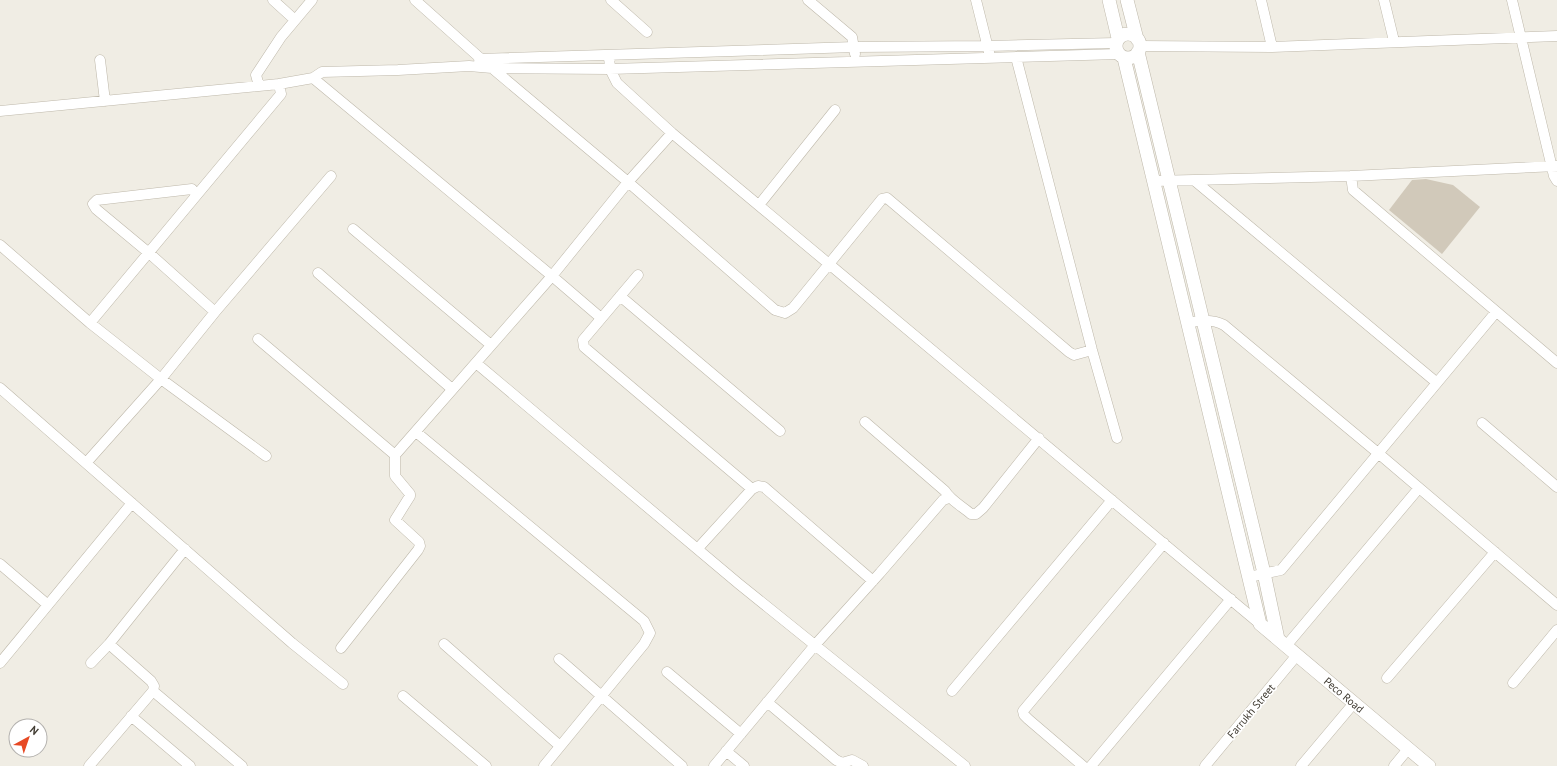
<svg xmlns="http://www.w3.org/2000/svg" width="1557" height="766" viewBox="0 0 1557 766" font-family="'PT Sans',sans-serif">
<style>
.building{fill:#d1c9ba}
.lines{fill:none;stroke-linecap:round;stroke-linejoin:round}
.minor-casing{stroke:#beb8aa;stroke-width:11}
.tertiary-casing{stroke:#beb8aa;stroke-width:14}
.minor{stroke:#fff;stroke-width:10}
.tertiary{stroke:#fff;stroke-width:13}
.labels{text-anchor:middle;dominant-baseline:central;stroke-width:3.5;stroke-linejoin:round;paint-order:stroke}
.street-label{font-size:11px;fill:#423d34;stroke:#fff}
</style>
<rect width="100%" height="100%" fill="#f0ede4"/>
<path class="building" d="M1426 179 1453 185 1480 207 1442 254 1389 210 1412 180Z"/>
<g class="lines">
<g class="minor-casing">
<path id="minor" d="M273 0 295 20
M415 0 480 58 628 182 775 310 785 313 793 308 829 264 672 133 617 83 610 69 609 56
M611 0 647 32
M808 0 852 37 855 54
M976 0 989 52
M1261 0 1272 47
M1384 0 1394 41
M1512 0 1548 151 1554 176 1557 181
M1140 46 1272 47 1557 36
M1016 57 1092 350 1117 438
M479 59 855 47 988 46 1116 43
M100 60 105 101
M313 78 552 276 601 318
M259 86 256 75 281 37 312 0
M0 111 279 84 313 78 322 72 398 70 469 66 492 68 610 69 1119 54
M1351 176 1353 190 1557 363
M1154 181 1351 176 1557 166
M1195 181 1436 382
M196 194 192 189 97 200 93 204 96 209 149 253 215 312
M759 205 835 110
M353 229 491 345
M0 245 90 323 161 379 266 456
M318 273 452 389
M638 275 583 340 584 347 752 489
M620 296 780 431
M90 323C154 247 217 170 281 94L279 84
M1188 323C1201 320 1212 319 1224 325L1378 453 1557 605
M258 339 395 455 552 276 628 182 672 133
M1092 350 1074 355 1069 352 887 198 882 199 829 264 1260 624
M476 363 739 584 965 766
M0 388 292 643 343 684
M865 422 945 491C950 500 963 507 971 514H976L983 508 1039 438
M1482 423 1557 487
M416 432 644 621 650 633 644 644 544 766
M86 463 161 379 215 312 331 176
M701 545 752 489 758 486 764 487 873 581
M0 564 48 605
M1249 577 1281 570 1496 312
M444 644 560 746
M1286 646 1419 488
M341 648 418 550 420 546 419 542 395 520 410 496V494L395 476V455
M559 659 682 766
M0 663 132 503
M91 663 109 644 185 549
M667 672 741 734
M1387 678 1495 552
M1513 683 1557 630
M153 691 242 766
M952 691 1112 500
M403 696 486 766
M767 702 836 760 842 763 852 760 863 766
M131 716 190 766
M726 751 744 766
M89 766 153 691 154 686 151 681 109 644
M714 766 815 645 880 573 943 500 949 498
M1083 766 1028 719 1024 715 1023 711 1164 543
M1091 766 1231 599
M1205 766 1297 655
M1301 766 1354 703
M1394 766 1408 749"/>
</g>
<g class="tertiary-casing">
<path id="tertiary" d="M1109 0 1118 38
M1127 0 1137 39
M1116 46a12 12 0 1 1 24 0a12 12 0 1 1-24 0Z
M1138 52 1264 573 1278 639
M1124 58 1260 624 1429 766"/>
</g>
<use href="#minor" class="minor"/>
<use href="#tertiary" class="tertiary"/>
</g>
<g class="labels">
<g class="street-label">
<text transform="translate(1344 695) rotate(40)">Peco Road</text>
<text transform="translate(1251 711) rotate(-50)">Farrukh Street</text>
</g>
</g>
<g transform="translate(28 738) rotate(40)"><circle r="19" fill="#ffffff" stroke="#b3b1ae"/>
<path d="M0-3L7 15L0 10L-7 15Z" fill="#e74924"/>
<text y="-6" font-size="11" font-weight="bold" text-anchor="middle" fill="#423d34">N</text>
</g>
</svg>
